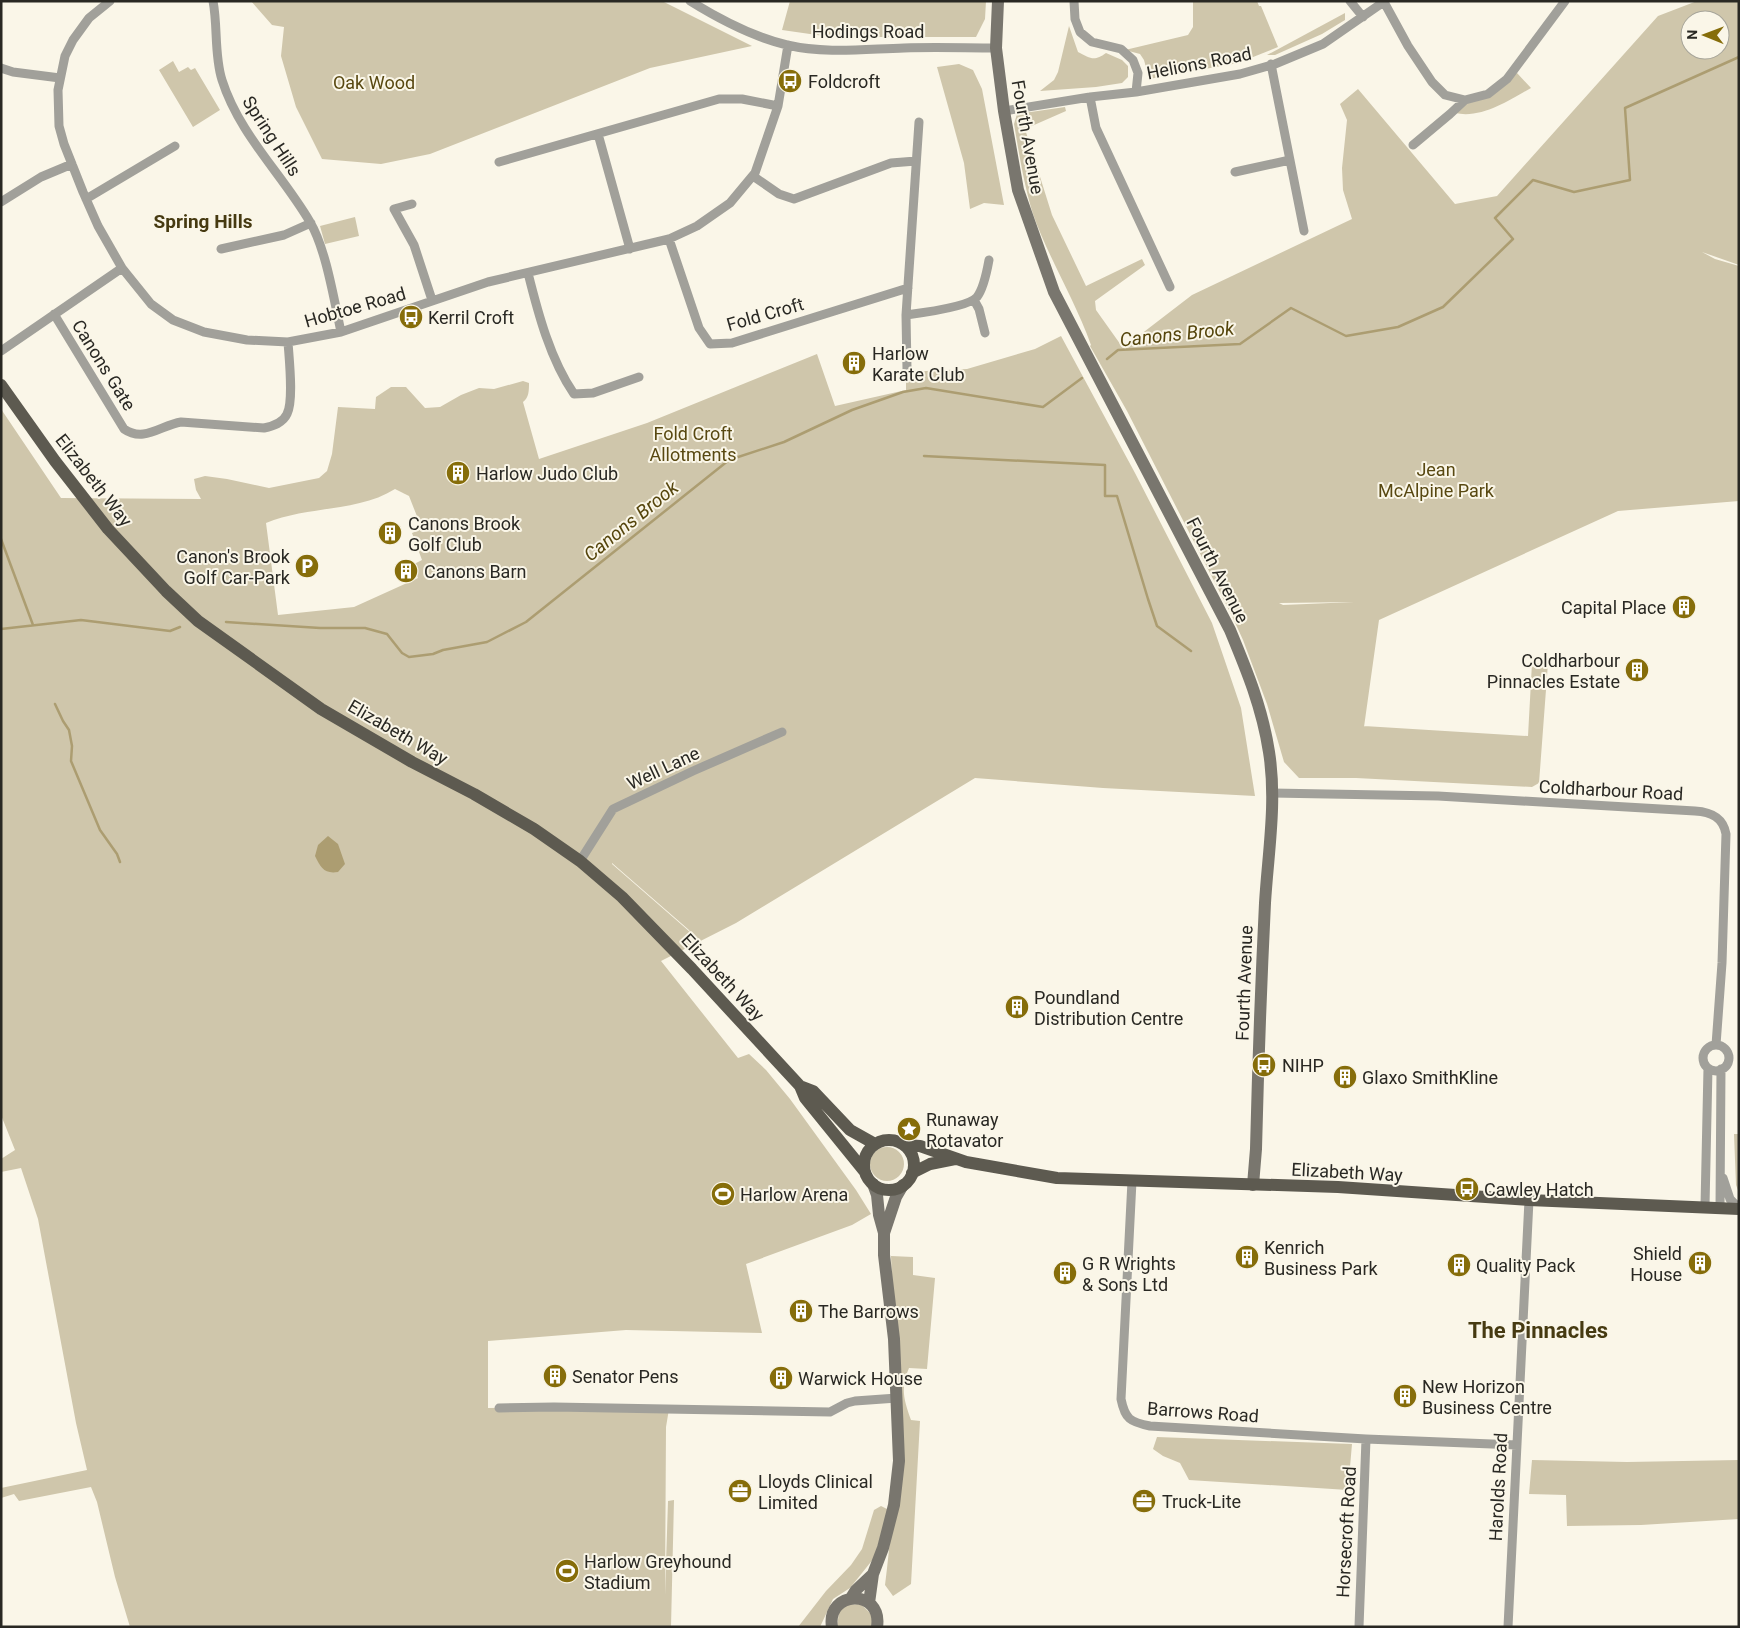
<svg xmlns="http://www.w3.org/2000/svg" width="1740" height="1628" viewBox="0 0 1740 1628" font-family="Roboto,sans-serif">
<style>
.green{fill:#cfc6ab;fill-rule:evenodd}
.water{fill:#ac9d71}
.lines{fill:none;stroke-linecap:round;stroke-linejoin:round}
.stream{stroke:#ac9d71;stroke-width:2.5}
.street{stroke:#a1a09a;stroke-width:9}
.secondary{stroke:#79766e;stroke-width:12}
.primary{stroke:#5d5a50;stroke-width:12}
.labels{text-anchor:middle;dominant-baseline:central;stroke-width:4;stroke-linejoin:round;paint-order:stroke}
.street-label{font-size:18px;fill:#292823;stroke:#faf6e8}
.poi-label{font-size:18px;fill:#292823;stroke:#faf6e8;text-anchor:start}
.park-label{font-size:18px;fill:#584811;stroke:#faf6e8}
.neighbourhood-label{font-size:19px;font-weight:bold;fill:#463a11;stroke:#faf6e8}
.water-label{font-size:19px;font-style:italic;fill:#55450c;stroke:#faf6e8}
.district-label{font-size:22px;font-weight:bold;fill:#463a11;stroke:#faf6e8}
</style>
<rect width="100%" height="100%" fill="#faf6e8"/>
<path class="green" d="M251 1H662L752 46 650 68 430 154 381 164 322 159 296 107 281 56 284 27 272 25Z
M790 1H986L985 19 976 37H831L782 30Z
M1193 1H1257L1259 6H1261L1278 47 1238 63 1149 79 1144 60 1140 54 1125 50 1188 35 1193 27Z
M1697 1H1739V265L1702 252 1715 259 1739 266V501L1618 511 1379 620 1364 727V726L1528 736 1532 663H1548L1539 783 1532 787 1356 778H1299L1284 762 1267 704 1243 640 1232 616 1127 411 1090 346 1091 345C1075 300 1049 259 1033 214 1024 185 1019 153 1014 124L1017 114 1065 107 1066 111 1025 129 1052 215 1086 286 1142 259 1145 265 1095 301 1096 310 1123 348 1192 295 1352 219 1343 190 1342 168 1347 120 1340 104 1358 89 1455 204 1497 196 1658 16ZM1690 20H1720V50H1690ZM1354 602 1283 605 1279 603Z
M1345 13V20L1322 34 1275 55H1267Z
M1069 26 1078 52C1090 58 1094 62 1106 53L1122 60 1128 66V77L1122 83 1096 87 1040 91 1054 80 1058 72Z
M173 61 179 72 188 67 191 70 195 68 220 110 193 127 159 70Z
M959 64 973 70 982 89 1004 205 984 203 970 209 964 163 937 67Z
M1517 73 1531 88C1509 100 1482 119 1455 113L1467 101Z
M355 217 359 236 325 244 320 226Z
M1061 336 1135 473 1212 623 1241 708 1255 796 1103 788 975 778 736 923 661 961 738 1058 749 1054 766 1070 790 1099 856 1190 871 1214 852 1225 746 1264 762 1333 626 1330 488 1341V1408L550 1407 669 1409 666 1427 665 1595 668 1501 674 1500 671 1627H130L115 1577 97 1502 91 1487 19 1501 14 1494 1 1498V1488L87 1470 76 1423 38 1219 21 1168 1 1172V1159L15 1150 1 1115V409L61 498 201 499 196 490 194 479 205 476 227 479 269 488 319 478 327 471 332 454 338 407 375 409 376 397 391 387H406L425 408 440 407 461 395 479 388 494 389 523 381 529 383C529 390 529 398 523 402L539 459 647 423 817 354 835 406 906 390V372L967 369 1035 349ZM395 489 409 496 422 529 412 533 422 560 412 565 418 578 354 607 278 615 266 523C306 506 359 512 395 489ZM612 863 689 930 690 932 612 864Z
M1734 1134H1739V1193L1736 1185Z
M870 1164a17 17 0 1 1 34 0a17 17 0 1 1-34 0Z
M891 1256 913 1257V1275L935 1278 927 1369 909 1368C900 1388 904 1400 911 1420L920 1421 911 1584 893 1596 885 1585C899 1477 896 1365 891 1256Z
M1157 1437 1352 1444 1348 1490 1189 1480 1180 1463 1163 1456 1153 1449Z
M1532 1460 1627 1462 1739 1460V1519L1641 1525 1567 1526 1566 1495 1529 1494Z
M881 1506 889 1510 874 1558 850 1588 833 1599 820 1627H798L826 1591 851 1565 862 1549 874 1510Z
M861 1604 872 1615V1627H837L839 1612 846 1605Z"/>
<path class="water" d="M328 836 338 844 345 864 338 872C324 874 321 868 315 856L318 845Z"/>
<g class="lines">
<path class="stream" d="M1107 359 1118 350 1240 344 1291 308 1346 336 1398 327 1443 307 1513 239 1495 218 1533 180 1574 192 1630 180 1625 108 1739 57
M924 456 1105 465V496H1117L1148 599 1157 626 1191 651
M1 539 33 625
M226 622 320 628H365L387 634 402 653 409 657 433 654 443 650 487 642 526 622 729 460 784 442 852 410 903 392 926 388 1043 407 1082 378
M1 629 81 620 170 631 180 627
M55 704 63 721 69 730 72 746 71 761 100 830 117 854 120 862"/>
<path class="street" d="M110 1 89 18 73 40 65 56 58 90 59 126 64 144 83 192 98 226 122 268 151 304 173 320 204 332 247 340 288 342 341 332 488 282 669 239 697 226 730 203 755 173 778 106 788 45
M213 1C218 27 214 55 222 80 239 134 282 174 310 222 326 249 334 300 341 332
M690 1C719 19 753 37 787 45 825 54 865 49 904 48 935 47 965 48 996 48
M1074 1 1075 19 1080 32 1092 42 1121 49 1133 60 1138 73 1136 92
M1350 1 1363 17
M1384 2 1408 46 1432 82 1445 95 1465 100 1488 94 1507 79 1565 1
M1271 64 1304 231
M1 68 13 72 60 78
M1090 97 1096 128 1170 287
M1004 111 1090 97 1136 92 1240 74 1275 64 1323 44 1385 1
M598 134 630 249
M1413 145 1450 114 1465 100
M499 162 719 99H742L778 106
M1235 172 1290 160
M753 176 779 194 794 199 891 163 916 161
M86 199 175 146
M1 202 41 177 72 164
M412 204 394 209 414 245 432 300
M669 239 699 328 710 344 732 343 908 288
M221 249 284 235 311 223
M528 273C538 313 550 359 574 394L593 393 639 377
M974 300 979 309 985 333
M54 314 124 429C144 443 161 425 181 422L264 428C273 426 283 423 287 414 294 401 289 358 288 342
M906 315C921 313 969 307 977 297 984 288 987 271 989 260
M1 351 122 268
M907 369 906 315 919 122
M1272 793 1438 796 1695 811C1711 812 1723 817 1726 834L1722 963 1716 1045
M580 861 613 809 693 771 782 732
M1703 1058a13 13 0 1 1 26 0a13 13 0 1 1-26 0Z
M1723 1178 1730 1199 1739 1208
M1132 1181 1121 1399C1125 1419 1130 1422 1150 1426L1366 1439 1517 1445
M1705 1206 1708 1068
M1720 1207 1721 1069
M499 1408 554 1407 830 1412 847 1403 855 1401 897 1398
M1359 1627 1366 1439
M1508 1627 1529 1200"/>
<path class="secondary" d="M998 1 996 48 1004 111 1018 190 1054 292 1230 630C1247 671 1262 707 1269 752 1277 802 1268 853 1265 903 1261 985 1258 1067 1256 1149L1253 1185
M884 1233 896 1197 903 1185
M851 1598 856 1590 873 1574
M869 1603 873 1574 883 1548 894 1505 899 1461 894 1339 884 1255V1233L879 1215 877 1195 873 1184
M832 1627C826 1590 883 1588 877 1627"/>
<path class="primary" d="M1 385 55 461 108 529 166 591 198 621 321 709 412 762 474 794 534 829 580 861 622 897 692 969 800 1086 805 1098 865 1172
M800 1086 813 1091 850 1130 875 1144
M864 1165a25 25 0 1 1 50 0a25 25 0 1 1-50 0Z
M905 1145 920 1146 966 1162 1057 1178 1338 1187 1529 1200 1739 1209
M912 1173 930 1164 955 1159"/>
</g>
<defs>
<g id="bus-disc" transform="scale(1.25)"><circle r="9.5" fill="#866d0a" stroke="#faf6e8"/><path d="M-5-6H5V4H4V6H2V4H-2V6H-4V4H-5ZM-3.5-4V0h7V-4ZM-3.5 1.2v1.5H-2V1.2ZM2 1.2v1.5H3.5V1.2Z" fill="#fff"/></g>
<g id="building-disc" transform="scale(1.25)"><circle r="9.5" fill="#866d0a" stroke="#faf6e8"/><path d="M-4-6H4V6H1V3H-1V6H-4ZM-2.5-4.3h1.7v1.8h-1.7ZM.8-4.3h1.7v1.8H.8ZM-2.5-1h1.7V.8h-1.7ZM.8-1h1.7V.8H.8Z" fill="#fff"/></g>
<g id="parking-disc" transform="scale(1.25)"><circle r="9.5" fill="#866d0a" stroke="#faf6e8"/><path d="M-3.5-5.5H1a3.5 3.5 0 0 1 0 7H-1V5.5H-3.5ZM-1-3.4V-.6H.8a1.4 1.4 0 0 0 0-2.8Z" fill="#fff"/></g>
<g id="sight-disc" transform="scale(1.25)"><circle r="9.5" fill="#866d0a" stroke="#faf6e8"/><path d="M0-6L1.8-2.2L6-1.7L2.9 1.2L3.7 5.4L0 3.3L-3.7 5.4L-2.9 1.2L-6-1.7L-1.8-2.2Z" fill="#fff"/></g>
<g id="stadium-disc" transform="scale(1.25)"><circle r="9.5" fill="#866d0a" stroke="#faf6e8"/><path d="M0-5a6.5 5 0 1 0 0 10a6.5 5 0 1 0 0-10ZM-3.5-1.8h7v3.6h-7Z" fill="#fff"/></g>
<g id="office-disc" transform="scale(1.25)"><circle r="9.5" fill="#866d0a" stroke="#faf6e8"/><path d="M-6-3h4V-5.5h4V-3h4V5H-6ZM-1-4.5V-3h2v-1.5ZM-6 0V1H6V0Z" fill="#fff"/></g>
</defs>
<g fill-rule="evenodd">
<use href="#bus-disc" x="790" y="81"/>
<use href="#bus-disc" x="411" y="317"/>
<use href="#building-disc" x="854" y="363"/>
<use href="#building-disc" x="458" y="473"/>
<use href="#building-disc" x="390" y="533"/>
<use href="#parking-disc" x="307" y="566"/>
<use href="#building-disc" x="406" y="571"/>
<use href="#building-disc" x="1684" y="607"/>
<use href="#building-disc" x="1637" y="670"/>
<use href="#building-disc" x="1017" y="1007"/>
<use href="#bus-disc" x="1264" y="1065"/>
<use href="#building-disc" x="1345" y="1077"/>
<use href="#sight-disc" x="909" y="1129"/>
<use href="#bus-disc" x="1467" y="1189"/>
<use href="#stadium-disc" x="723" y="1194"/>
<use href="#building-disc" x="1247" y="1257"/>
<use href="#building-disc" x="1700" y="1263"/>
<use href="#building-disc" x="1459" y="1265"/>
<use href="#building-disc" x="1065" y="1273"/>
<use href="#building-disc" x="801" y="1311"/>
<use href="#building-disc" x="555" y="1376"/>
<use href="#building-disc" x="781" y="1378"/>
<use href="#building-disc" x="1405" y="1396"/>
<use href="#office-disc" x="740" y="1491"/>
<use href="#office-disc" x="1144" y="1501"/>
<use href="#stadium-disc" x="567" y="1571"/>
</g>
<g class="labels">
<g class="street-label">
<text x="868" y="31">Hodings Road</text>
<text transform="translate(1199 63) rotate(-11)">Helions Road</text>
<text transform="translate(272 136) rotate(57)">Spring Hills</text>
<text transform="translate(1028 137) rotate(80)">Fourth Avenue</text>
<text transform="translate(355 307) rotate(-16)">Hobtoe Road</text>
<text transform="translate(765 314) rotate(-16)">Fold Croft</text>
<text transform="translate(104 365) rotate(58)">Canons Gate</text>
<text transform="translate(94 480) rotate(52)">Elizabeth Way</text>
<text transform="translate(1218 570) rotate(63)">Fourth Avenue</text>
<text transform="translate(398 732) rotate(30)">Elizabeth Way</text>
<text transform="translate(663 768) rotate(-25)">Well Lane</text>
<text transform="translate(1611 790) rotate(3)">Coldharbour Road</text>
<text transform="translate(723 977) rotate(47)">Elizabeth Way</text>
<text transform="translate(1244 983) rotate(-88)">Fourth Avenue</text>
<text transform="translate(1347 1172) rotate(3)">Elizabeth Way</text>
<text transform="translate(1203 1412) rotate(4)">Barrows Road</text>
<text transform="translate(1498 1487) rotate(-87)">Harolds Road</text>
<text transform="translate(1346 1532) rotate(-87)">Horsecroft Road</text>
</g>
<g class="poi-label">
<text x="808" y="81">Foldcroft</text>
<text x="428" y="317">Kerril Croft</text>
<text x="872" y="353">Harlow<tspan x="872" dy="21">Karate Club</tspan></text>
<text x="476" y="473">Harlow Judo Club</text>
<text x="408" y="523">Canons Brook<tspan x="408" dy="21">Golf Club</tspan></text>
<text x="290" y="556" text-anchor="end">Canon's Brook<tspan x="290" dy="21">Golf Car-Park</tspan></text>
<text x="424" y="571">Canons Barn</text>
<text x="1666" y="607" text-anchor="end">Capital Place</text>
<text x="1620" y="660" text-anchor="end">Coldharbour<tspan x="1620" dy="21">Pinnacles Estate</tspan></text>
<text x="1034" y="997">Poundland<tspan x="1034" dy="21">Distribution Centre</tspan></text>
<text x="1282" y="1065">NIHP</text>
<text x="1362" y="1077">Glaxo SmithKline</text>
<text x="926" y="1119">Runaway<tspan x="926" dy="21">Rotavator</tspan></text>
<text x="1484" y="1189">Cawley Hatch</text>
<text x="740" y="1194">Harlow Arena</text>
<text x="1264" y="1247">Kenrich<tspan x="1264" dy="21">Business Park</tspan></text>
<text x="1682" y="1253" text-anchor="end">Shield<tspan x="1682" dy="21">House</tspan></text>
<text x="1082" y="1263">G R Wrights<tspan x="1082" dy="21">&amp; Sons Ltd</tspan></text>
<text x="1476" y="1265">Quality Pack</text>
<text x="818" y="1311">The Barrows</text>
<text x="572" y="1376">Senator Pens</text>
<text x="798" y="1378">Warwick House</text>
<text x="1422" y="1386">New Horizon<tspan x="1422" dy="21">Business Centre</tspan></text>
<text x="758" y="1481">Lloyds Clinical<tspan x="758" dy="21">Limited</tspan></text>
<text x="1162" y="1501">Truck-Lite</text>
<text x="584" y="1561">Harlow Greyhound<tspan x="584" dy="21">Stadium</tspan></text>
</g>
<g class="park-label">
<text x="374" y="82">Oak Wood</text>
<text x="693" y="433">Fold Croft<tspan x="693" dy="21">Allotments</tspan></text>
<text x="1436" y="469">Jean<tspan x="1436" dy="21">McAlpine Park</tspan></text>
</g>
<g class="neighbourhood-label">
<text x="203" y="221">Spring Hills</text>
</g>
<g class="water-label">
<text transform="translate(1177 334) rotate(-6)">Canons Brook</text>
<text transform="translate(631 521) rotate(-39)">Canons Brook</text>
</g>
<g class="district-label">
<text x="1538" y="1330">The Pinnacles</text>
</g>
</g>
<rect width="1740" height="1628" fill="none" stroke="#292823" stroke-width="5"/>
<g transform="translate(1705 35) rotate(271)"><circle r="24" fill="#faf6e8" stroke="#a6a499"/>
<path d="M0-4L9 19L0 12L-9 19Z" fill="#866d0a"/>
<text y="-8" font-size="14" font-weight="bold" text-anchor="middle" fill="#292823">N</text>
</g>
</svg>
